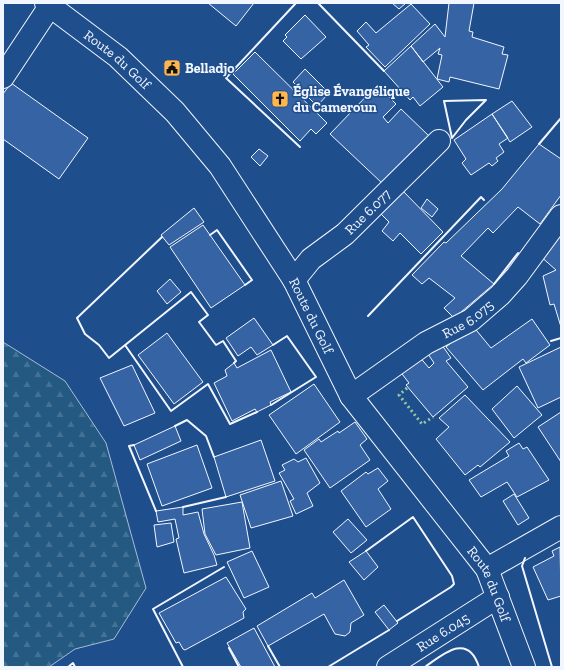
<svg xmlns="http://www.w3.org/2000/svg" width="564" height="670" viewBox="0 0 564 670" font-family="'Zilla Slab',serif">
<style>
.forest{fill:url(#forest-firs);stroke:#a8bbd7}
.building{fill:#3563a3;stroke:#f2f6ff}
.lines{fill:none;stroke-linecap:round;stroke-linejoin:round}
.minor-casing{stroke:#f2f6ff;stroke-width:24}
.major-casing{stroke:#f2f6ff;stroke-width:24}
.minor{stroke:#1f4e8c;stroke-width:22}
.major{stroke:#1f4e8c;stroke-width:22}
.hedge{stroke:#97c8a6;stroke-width:3;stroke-dasharray:2 3;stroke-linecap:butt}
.wall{stroke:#f2f6ff;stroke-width:2}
.labels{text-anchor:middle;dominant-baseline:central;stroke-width:3;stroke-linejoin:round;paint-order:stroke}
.street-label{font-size:14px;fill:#f2f6ff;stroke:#1f4e8c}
.poi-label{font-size:14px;font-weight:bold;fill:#f2f6ff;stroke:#1f4e8c;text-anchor:start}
</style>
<defs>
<pattern id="forest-firs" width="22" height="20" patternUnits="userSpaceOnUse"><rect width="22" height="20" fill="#245a82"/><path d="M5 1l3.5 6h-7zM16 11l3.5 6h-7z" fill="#447295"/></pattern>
</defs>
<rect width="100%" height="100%" fill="#1f4e8c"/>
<path class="forest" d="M3 342 65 381 106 443 146 588 114 639 75 649 49 667H3Z"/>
<path class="building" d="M208 3H254L236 26Z
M392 3H406L399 9Z
M449 3H474L469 31 473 32 472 37 504 47 502 54 508 55 499 89 450 77 449 82 437 79 442 55 438 54 440 48 423 62 411 46 435 24 445 37Z
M411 4 430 24 385 67 366 47 369 45 357 31 366 22 376 33Z
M305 15 326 37 301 59 283 41 287 37 285 35Z
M411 46 443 87 420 106 413 97 410 100 384 71Z
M255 52 327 123 316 134 311 129 300 141 233 74Z
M305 69 329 93 317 106 293 82Z
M11 83 88 138 59 179 3 139V94Z
M377 85 396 104 383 117 388 123 401 109 429 136 383 184 330 134Z
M512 101 532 127 510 142 492 114Z
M492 114 508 138 499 144 504 152 496 158 498 161 492 166 489 163 471 175 462 163 466 159 454 140Z
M539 144 561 159V195L540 224 518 207 493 233 488 228 461 256 494 284 454 318 444 308 455 298 429 278 422 284 412 275 444 242 446 243 502 189Z
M259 149 268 156 260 166 251 157Z
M403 191 443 232 421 254 400 233 393 241 382 231 389 222 380 213Z
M427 199 438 209 432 217 421 208Z
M194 208 204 222 169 245 161 235Z
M203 225 245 285 211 308 170 247Z
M561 231V327L554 304 550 305 543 276 556 270 539 255Z
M170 279 181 292 167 304 157 291Z
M254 318 273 345 257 355 251 347 238 356 226 338Z
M532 319 550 345 526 363 523 359 483 390 446 347 472 325 491 348Z
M167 333 203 382 174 404 138 355Z
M439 341 451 358 446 361 468 387 433 417 406 385 409 383 399 370 418 355 429 368 434 363 426 351Z
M561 347V397L538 408 519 367Z
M271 350 291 392 270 402 271 405 257 412 255 409 232 421 214 383 227 376 225 370 234 363 237 368Z
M132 365 155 413 124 426 100 378Z
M314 384 340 422 296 454 269 415Z
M517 386 542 415 514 438 492 409Z
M465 395 510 442 480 467 478 465 465 475 436 439 449 427 439 418Z
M561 412V462L538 427Z
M355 422 367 439 360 445 370 460 330 488 304 450 319 439 321 442 338 431 339 433Z
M175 426 181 441 140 460 134 445Z
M261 440 275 481 226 497 214 457Z
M519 443 523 449 527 447 549 480 517 497 507 482 481 497 469 480 509 456 506 451Z
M197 445 212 488 162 506 147 464Z
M306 458 320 483 307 493 313 506 296 514 290 501 294 499 279 473 285 470 282 465 294 459 298 462Z
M378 468 388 481 378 489 391 509 366 527 341 491 366 472 368 474Z
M281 481 293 516 251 528 240 495Z
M514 494 529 518 518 525 503 501Z
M242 502 250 548 216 555 205 534 202 509Z
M183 507V515L198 512 204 534 214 555 217 565 184 573 176 539 179 538 175 519 158 522 156 511Z
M348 519 367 540 351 553 333 532Z
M171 523 174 542 157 547 154 525Z
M560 547 561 596 548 600 533 567 554 556 552 551Z
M252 551 269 587 244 598 227 562Z
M366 551 378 567 364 580 349 562Z
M226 577 246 609 243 612 244 618 185 650 183 649 179 642 176 643 159 613Z
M344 580 364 615 351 623 350 632 345 636 335 634 324 614 268 646 257 626 312 593 315 598Z
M384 605 398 623 389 630 375 612Z
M254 628 275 667H241L227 643Z"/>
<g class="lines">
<g class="minor-casing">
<g id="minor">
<path d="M3 77 50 6"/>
<path id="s1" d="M294 280 311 259 345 234 439 141"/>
<path id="s2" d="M351 396 426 343 471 320 500 295 517 276 561 216"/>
<path d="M487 569 561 527"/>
<path id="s3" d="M388 667 498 597"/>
</g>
</g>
<g class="major-casing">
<g id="major">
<path id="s4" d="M46 3 118 57 175 112 220 166 294 280 351 396 487 569 524 667"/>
</g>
</g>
<use href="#minor" class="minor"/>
<use href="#major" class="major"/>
<path class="hedge" d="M407 388 399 395 422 424 433 417"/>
<path class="wall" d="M296 3 226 78 300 147
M318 3 384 71
M452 138 444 101 486 100
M452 138 466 120 486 100
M539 144 561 118
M210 235 217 230 252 280 245 285
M162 237 77 318 85 334 99 345 109 358 191 292 208 315 199 322 216 345 223 341 236 361 234 363
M494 284 518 253
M368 316 481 197 484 200
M551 341 561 338
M125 345 171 411 208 384 230 424 257 412
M271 405 316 377 287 336 273 345
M175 426 187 420 206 436 214 457
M134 445 129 446 156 511
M183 507 226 497
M366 551 413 517 452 576 454 584 451 587 397 621
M525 558 522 566 552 667
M268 646 280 667
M229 648 239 667
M68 667 73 663 75 667
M183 667 153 609 224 567
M328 667 389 630
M425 667C443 654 468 632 479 667"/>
</g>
<defs>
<g id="civic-square" transform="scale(0.9)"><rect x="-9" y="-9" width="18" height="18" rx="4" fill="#ffb74d" stroke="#1f4e8c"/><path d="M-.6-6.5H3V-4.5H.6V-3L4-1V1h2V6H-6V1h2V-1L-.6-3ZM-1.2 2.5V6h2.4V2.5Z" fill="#111"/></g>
<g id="church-square" transform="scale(0.9)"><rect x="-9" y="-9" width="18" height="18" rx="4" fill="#ffb74d" stroke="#1f4e8c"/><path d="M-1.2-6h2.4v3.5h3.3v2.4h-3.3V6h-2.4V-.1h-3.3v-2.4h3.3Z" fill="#111"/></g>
</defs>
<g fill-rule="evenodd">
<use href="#civic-square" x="172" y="68"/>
<use href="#church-square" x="280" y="99"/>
</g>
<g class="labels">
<g class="street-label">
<text stroke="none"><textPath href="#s4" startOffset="91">Route du Golf</textPath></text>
<text stroke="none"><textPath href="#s1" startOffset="101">Rue 6.077</textPath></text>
<text stroke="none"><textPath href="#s4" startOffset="415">Route du Golf</textPath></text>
<text stroke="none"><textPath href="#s2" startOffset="140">Rue 6.075</textPath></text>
<text stroke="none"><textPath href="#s4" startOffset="739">Route du Golf</textPath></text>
<text stroke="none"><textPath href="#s3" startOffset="65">Rue 6.045</textPath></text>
</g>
<g class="poi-label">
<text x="185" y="68">Belladjo</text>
<text x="293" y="91">Église Évangélique<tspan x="293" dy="16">du Cameroun</tspan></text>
</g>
</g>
<rect width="564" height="670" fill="none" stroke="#f2f6ff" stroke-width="8"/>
</svg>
